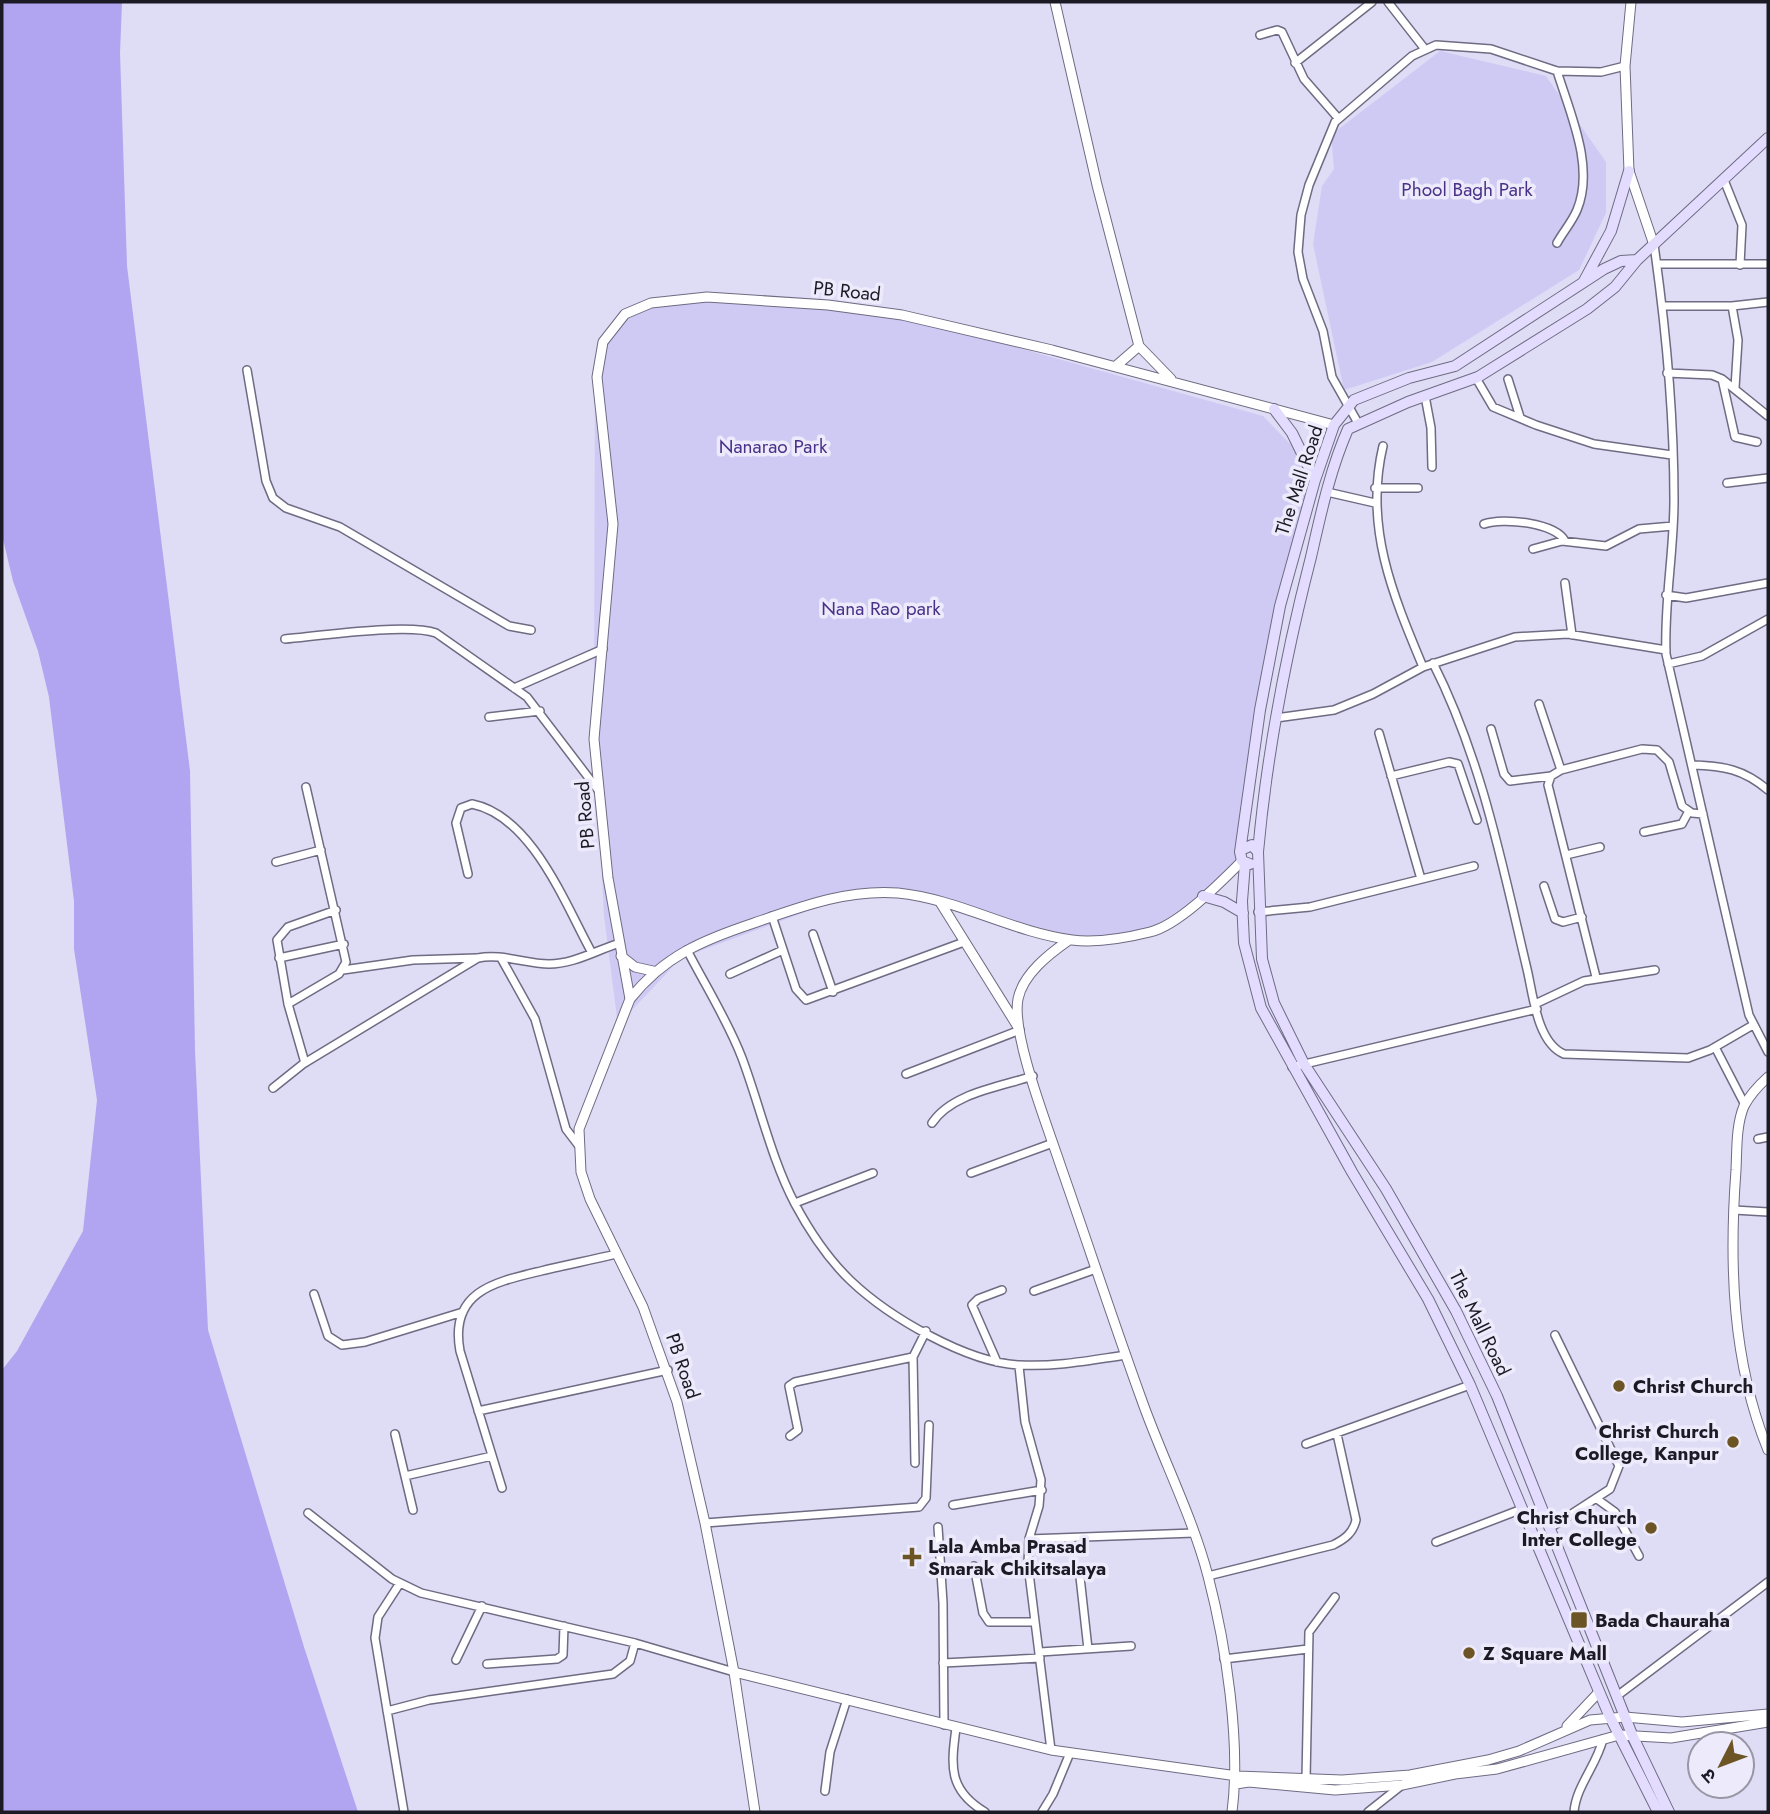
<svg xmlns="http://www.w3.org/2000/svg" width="1770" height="1814" viewBox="0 0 1770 1814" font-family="Jost,'Noto Sans Devanagari',sans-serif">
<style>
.green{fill:#cfcaf4}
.water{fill:#b1a4f0}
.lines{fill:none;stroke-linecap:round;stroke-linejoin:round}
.minor-casing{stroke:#6e6b82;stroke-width:10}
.tertiary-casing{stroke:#6e6b82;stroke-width:11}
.secondary-casing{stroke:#6e6b82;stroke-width:12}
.minor{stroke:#fff;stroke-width:7}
.tertiary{stroke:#fff;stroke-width:9}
.secondary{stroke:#e3dcfe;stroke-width:10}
.poi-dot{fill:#6d5425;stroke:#edebfb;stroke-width:2.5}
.labels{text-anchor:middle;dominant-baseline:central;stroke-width:7;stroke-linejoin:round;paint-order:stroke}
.park-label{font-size:19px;fill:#493188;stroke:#edebfb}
.street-label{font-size:19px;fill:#1c1a24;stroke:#edebfb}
.poi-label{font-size:19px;font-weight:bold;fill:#1c1a24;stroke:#edebfb;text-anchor:start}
</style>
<rect width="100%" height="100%" fill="#dfdcf6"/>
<path class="green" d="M1440 51 1546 76 1606 162V213L1579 270 1432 362 1344 390 1313 244 1322 186 1334 169 1331 135Z
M733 295 897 314 1263 416 1294 448 1307 481 1239 858 1201 896 1146 932 1090 940 906 894 843 898 681 958 618 1025 604 916 594 700 595 357 629 306Z"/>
<path class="water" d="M2 2H122L120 53 127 266 190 771 195 1051 208 1330 304 1647 358 1812H2V1370L17 1351 83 1231 97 1100 74 949V901L49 697 38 651 13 581 2 535Z"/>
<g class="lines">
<g class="minor-casing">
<path id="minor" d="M1388 2 1424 48
M1260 35 1277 30 1282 32 1304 79 1338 118
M1295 63 1372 2
M1724 180 1742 225 1740 265
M1557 243C1563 232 1572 222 1577 210 1595 167 1570 113 1557 71
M1654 245C1666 329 1674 415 1674 500 1674 552 1664 602 1666 654L1749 1015 1768 1052
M1657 264H1768
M1663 306H1732L1768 302
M1732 306 1738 340 1735 388
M247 370 266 481 273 498 286 508 340 527 509 626 531 630
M1667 373 1712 375 1722 379 1768 416
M1476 378 1493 407 1536 425 1594 444 1672 455
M1508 379 1520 417
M1722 379 1735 437 1757 442
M1425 396 1431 428 1432 467
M1358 423 1332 377 1323 331 1303 279 1298 252 1301 215 1309 185 1335 122 1412 56 1436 45 1491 49 1557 71 1601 72 1625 66
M1383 446C1364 526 1392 593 1423 667
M1727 483 1768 478
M1375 488H1418
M1327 492 1375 503
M1484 524C1503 517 1556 523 1565 541
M1533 549 1562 541 1606 546 1639 529 1673 526
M1565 583 1572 635
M1666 595 1686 598 1768 583
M285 639C318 636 408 623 436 633L527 697 598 790
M1433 663C1482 760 1502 864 1527 969 1533 994 1537 1043 1564 1054L1688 1058 1710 1050 1753 1025
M1668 664 1702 656 1768 619
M514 688 603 649
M1539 704 1561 770
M489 717 540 711
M1276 718 1334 710 1373 694 1423 667 1515 637 1568 634 1666 650
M1491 729 1504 774 1510 781 1551 776
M1379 733 1421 879
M1692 765C1724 766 1743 769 1768 790
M1391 776 1449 762 1458 764 1477 820
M1644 832 1682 824 1689 811
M1566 855 1600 847
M276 862 321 850
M468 874 456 823 461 808 472 804C532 816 565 904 592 953
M1544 886 1555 919 1563 922 1582 917
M1258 912 1310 907 1474 866
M772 916 796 989 806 1000 964 942
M813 934 833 992
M687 950C705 985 728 1021 742 1058 760 1106 771 1158 795 1204 810 1232 828 1259 851 1281 889 1317 967 1363 1020 1365 1056 1367 1091 1360 1126 1355
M279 958 344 944
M501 958 535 1019 566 1129 579 1146
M343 970 413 960 477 958
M730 974 783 950
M1596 977 1548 785 1551 776 1561 770 1642 749 1657 750 1669 762 1682 806 1692 813 1703 814
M288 1004 339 974 346 962 306 787
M1535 1004 1584 981 1655 970
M1715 1047 1745 1105
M305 1063 288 1004 277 940 288 927 336 910
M1292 1067 1537 1009
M906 1074 1020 1030
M273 1088 303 1064 478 958C501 953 526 964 549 964 573 964 595 951 617 944
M932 1123C952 1093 1000 1087 1033 1076
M1758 1139 1768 1137
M971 1173 1053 1143
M795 1203 873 1173
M1734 1210 1768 1212
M1034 1291 1096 1269
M314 1294 328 1336 342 1345 365 1342 463 1312
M913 1357 915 1463
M997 1362 972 1305 978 1299 1002 1290
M1019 1366 1025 1422 1041 1480 1039 1506 1029 1539
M478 1411 668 1370
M395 1434 413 1510
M790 1436 798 1430 789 1386 795 1382 913 1357 926 1331
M1306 1444 1470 1385
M405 1476 492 1456
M502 1488 460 1351C449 1291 495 1282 541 1271 566 1265 591 1260 616 1254
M1597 1499 1615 1512 1639 1556
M953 1505 1042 1490
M308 1513 392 1579 421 1593 635 1643 734 1672
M705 1523 919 1507 926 1498 929 1425
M938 1527 943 1603 944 1725
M1550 1528 1610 1489 1619 1466 1555 1335
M1436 1542 1522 1509
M974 1566 983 1613 989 1622H1035
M1208 1576 1333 1545C1345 1539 1353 1533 1356 1520L1337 1434
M1080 1577 1088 1649
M400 1583 378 1617 375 1638 404 1812
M1040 1652 1131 1646
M1224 1659 1308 1649
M456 1660 482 1606
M943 1663 1040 1658
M487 1664 557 1659 563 1655 564 1626
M1617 1696 1768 1582
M387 1711 429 1700 613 1674 630 1661 635 1643
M956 1728C951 1766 948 1790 985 1812
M1051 1750 1028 1565 1029 1539 1194 1533
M1306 1779 1309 1632 1335 1597
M825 1791 830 1752 847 1699
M1042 1812 1053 1794 1070 1753
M1368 1812 1402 1785
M1574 1812C1576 1786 1597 1765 1603 1739"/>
</g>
<g class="tertiary-casing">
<path id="tertiary" d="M1055 2 1097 185 1139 346 1171 379
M1631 2 1625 66 1629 171 1654 245
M1116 366 1139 346
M940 902 1018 1027
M1069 940C1049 954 1023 974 1018 999 1011 1035 1049 1130 1061 1167 1088 1244 1113 1321 1141 1398 1162 1458 1192 1515 1208 1576 1226 1645 1241 1743 1232 1812
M621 956 635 967 653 971
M630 999C664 956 703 940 754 923 800 907 847 889 898 893 958 899 1012 932 1072 940 1097 943 1126 938 1150 932 1179 925 1221 882 1242 861
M1768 1077C1759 1085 1750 1095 1744 1106 1736 1125 1737 1149 1736 1170 1729 1264 1732 1362 1768 1450
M734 1672 1051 1750 1237 1776 1342 1780 1410 1775 1488 1760 1519 1751 1590 1720 1625 1717 1682 1722 1768 1714
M1567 1726 1599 1692
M1236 1784 1249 1782 1335 1790 1402 1785 1455 1774 1497 1769 1619 1735 1671 1738 1768 1722
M755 1812 734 1672 705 1523 677 1402 643 1307 590 1199 581 1172 579 1129 630 999 608 878 594 739 613 524 597 377 603 342 625 314 651 303 707 297 828 305 902 315 1052 350 1334 425"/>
</g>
<g class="secondary-casing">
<path id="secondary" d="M1584 281 1611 231 1629 171
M1274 409 1292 433 1315 480
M1241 850 1252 845 1258 852 1262 959 1274 1003 1304 1064 1386 1189 1456 1311 1497 1396 1633 1737 1669 1812
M1258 852C1267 752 1286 654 1311 557 1321 513 1330 470 1348 429L1408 402 1478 377 1587 309 1615 287 1637 260 1768 138
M1245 863 1242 901 1244 943 1261 1008 1352 1172 1428 1299 1470 1385 1609 1715 1658 1812
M1250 864 1242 861 1240 852 1260 710 1280 606 1315 480 1334 425 1354 400 1409 378 1455 366 1604 269 1621 261 1637 260
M1203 896 1224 902 1243 913"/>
</g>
<use href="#minor" class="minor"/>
<use href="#tertiary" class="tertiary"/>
<use href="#secondary" class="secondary"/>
</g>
<g class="poi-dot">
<circle cx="1619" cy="1386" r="7"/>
<circle cx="1733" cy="1442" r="7"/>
<circle cx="1651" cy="1528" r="7"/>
<path d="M908.5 1546.5h7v7h7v7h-7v7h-7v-7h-7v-7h7z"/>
<rect x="1570" y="1611" width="18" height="18" rx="3.5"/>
<circle cx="1469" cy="1653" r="7"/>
</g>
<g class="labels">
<g class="park-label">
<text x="1467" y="189">Phool Bagh Park</text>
<text x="773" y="446">Nanarao Park</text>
<text x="881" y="608">Nana Rao park</text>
</g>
<g class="street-label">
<text transform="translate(847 291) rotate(6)">PB Road</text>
<text transform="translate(1299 480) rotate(-72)">The Mall Road</text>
<text transform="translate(585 815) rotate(-95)">PB Road</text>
<text transform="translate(1480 1323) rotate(64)">The Mall Road</text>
<text transform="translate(683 1366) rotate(71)">PB Road</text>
</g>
<g class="poi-label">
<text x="1633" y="1386">Christ Church</text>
<text x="1719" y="1431" text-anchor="end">Christ Church<tspan x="1719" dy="22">College, Kanpur</tspan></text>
<text x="1637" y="1517" text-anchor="end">Christ Church<tspan x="1637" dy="22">Inter College</tspan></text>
<text x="928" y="1546">Lala Amba Prasad<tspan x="928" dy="22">Smarak Chikitsalaya</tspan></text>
<text x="1595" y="1620">Bada Chauraha</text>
<text x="1483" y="1653">Z Square Mall</text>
</g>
</g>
<rect width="1770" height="1814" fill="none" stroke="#1c1a24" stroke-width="7"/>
<g transform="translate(1721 1765) rotate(228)"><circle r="33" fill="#edebfb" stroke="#9997a5" stroke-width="2"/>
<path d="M0-5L12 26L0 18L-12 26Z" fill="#6d5425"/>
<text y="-10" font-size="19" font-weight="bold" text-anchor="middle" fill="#1c1a24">उ</text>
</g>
</svg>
